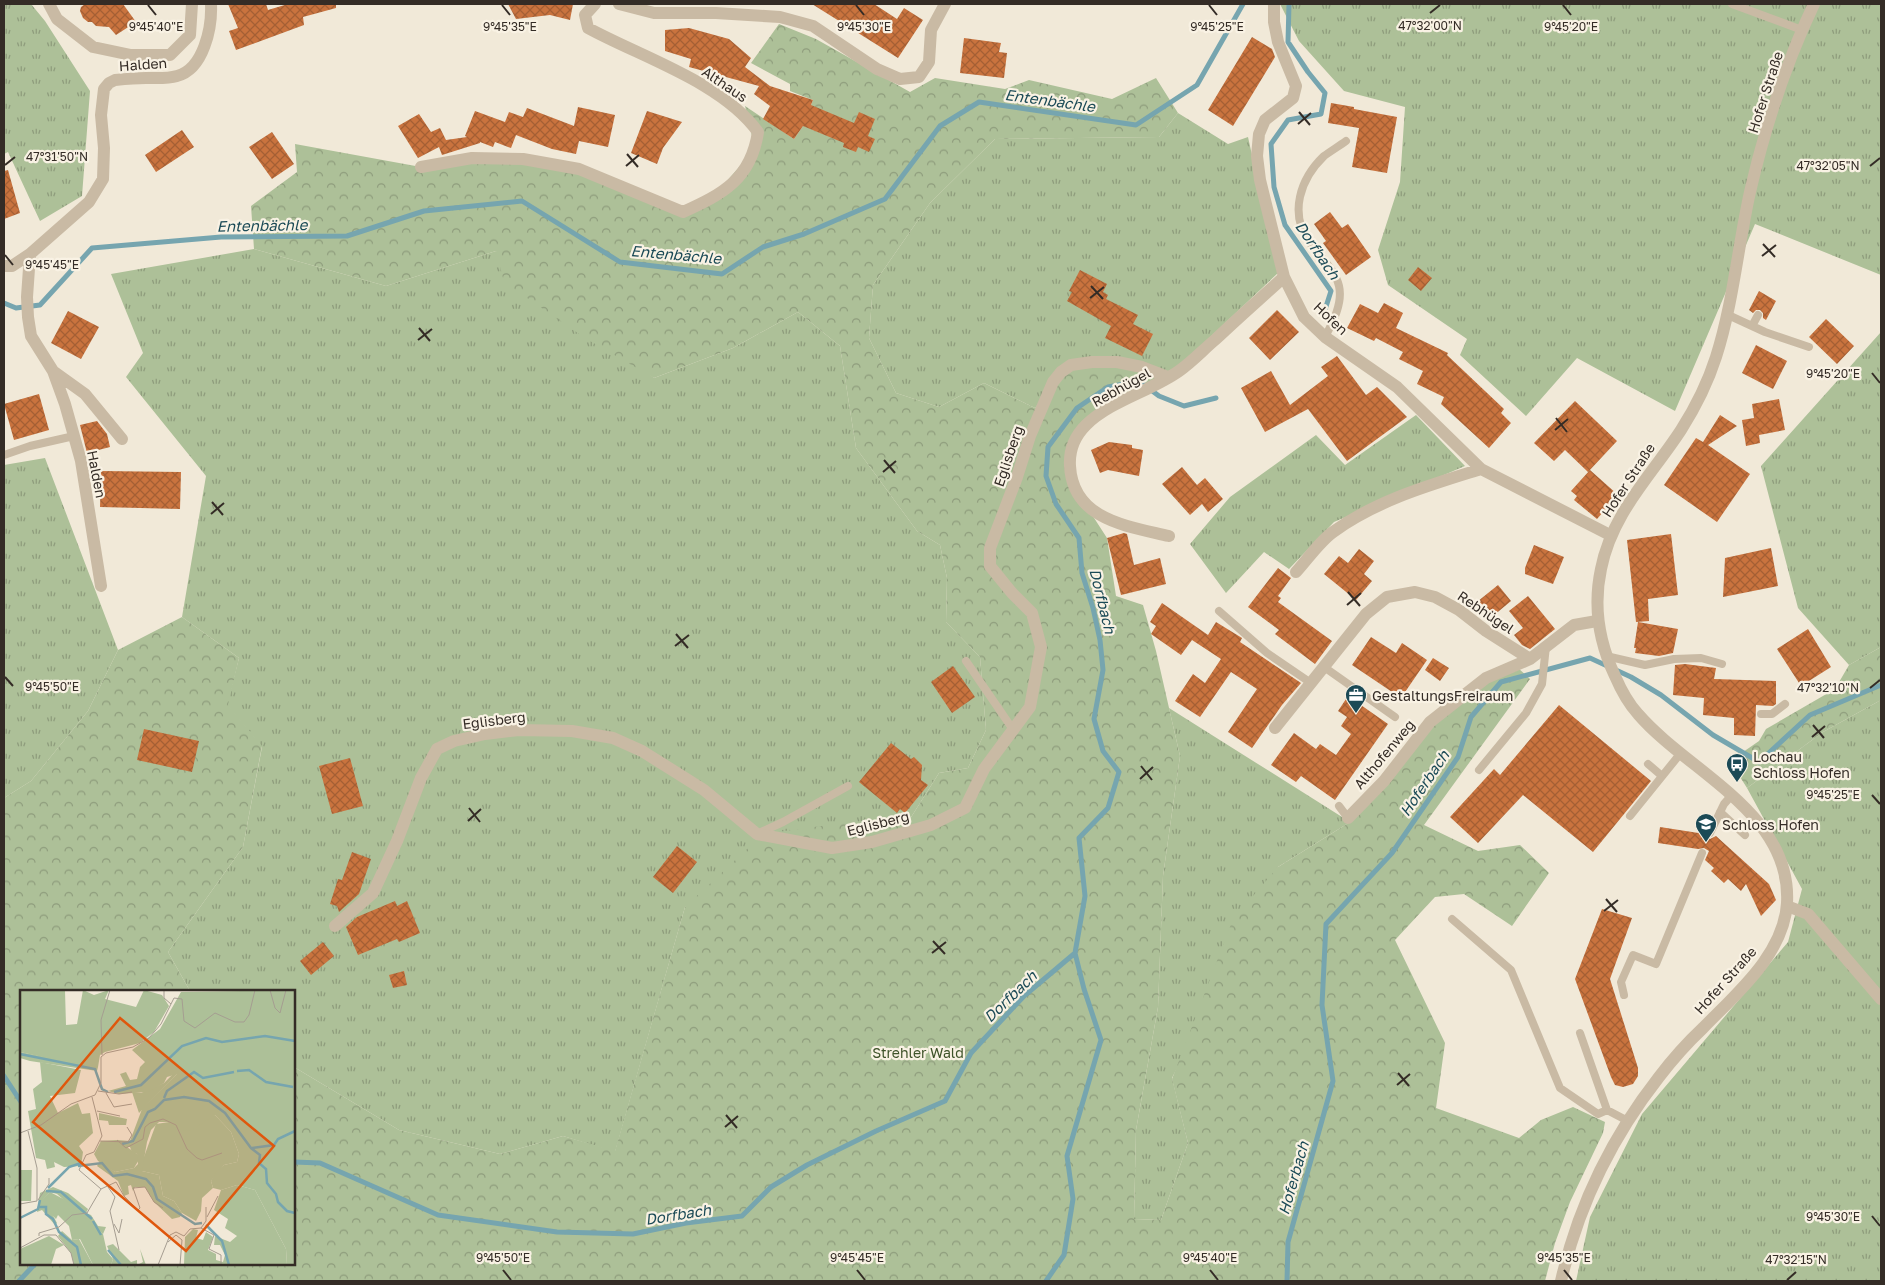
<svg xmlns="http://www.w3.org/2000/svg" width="1885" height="1285" viewBox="0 0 1885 1285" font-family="'Golos Text',sans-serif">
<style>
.grass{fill:url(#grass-tufts)}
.forest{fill:url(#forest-crowns)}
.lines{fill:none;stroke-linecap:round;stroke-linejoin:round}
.stream{stroke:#76a5af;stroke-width:5}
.building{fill:url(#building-cross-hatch)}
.service{stroke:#c9baa4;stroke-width:8}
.minor{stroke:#c9baa4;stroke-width:12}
.tertiary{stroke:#c9baa4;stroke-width:12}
.ticks{fill:none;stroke:#342c26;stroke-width:2}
.labels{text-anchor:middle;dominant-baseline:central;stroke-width:4.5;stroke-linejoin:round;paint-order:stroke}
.street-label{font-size:14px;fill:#342c26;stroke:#f9f2e4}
.poi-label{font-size:14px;fill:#342c26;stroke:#f9f2e4;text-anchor:start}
.park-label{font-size:14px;fill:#3e5329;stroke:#f9f2e4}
.water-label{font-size:15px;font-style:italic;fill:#1b4a56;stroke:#f9f2e4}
.inset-river{fill:none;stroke:#76a5af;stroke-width:2.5}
.inset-road{fill:none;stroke:#a59d91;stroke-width:1}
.view{fill:#df570d;fill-opacity:0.15;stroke:#df570d;stroke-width:2.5}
.inset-edge{fill:none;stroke:#342c26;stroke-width:2.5}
.ticks-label{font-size:12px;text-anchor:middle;fill:#342c26;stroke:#f9f2e4;stroke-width:4.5;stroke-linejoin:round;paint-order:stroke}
</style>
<defs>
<pattern id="grass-tufts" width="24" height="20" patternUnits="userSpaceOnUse" patternTransform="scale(1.25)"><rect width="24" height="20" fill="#adc098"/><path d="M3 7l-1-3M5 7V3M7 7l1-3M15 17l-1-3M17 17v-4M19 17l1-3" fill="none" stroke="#8e9c7c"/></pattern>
<pattern id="forest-crowns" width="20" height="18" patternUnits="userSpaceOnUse" patternTransform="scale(1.25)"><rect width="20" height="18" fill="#adc098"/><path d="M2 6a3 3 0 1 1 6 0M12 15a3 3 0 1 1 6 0" fill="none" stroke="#8e9c7c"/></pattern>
<pattern id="building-cross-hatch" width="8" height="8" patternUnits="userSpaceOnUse" patternTransform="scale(1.25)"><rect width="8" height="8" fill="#c9733e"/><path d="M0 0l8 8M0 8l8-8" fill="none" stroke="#a45f34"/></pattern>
</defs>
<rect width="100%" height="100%" fill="#f1e9d8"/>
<path class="grass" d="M4 4H31L45 21 90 91 82 196 40 221 8 152 4 154Z
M1280 4H1881V275L1755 224 1675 411 1577 358 1526 416 1460 355 1467 339 1388 285 1378 250 1400 182 1405 107 1344 91 1299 41Z
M1178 113 1228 144 1248 137 1278 273 1168 377 1070 365 1035 408 984 383 939 407 896 393 869 338 873 285 930 203 995 139 1159 137Z
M254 249 386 286 496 251 654 378 733 348 798 312 840 346 856 448 917 531 940 545 947 578 946 622 980 657 986 730 968 768 939 773 908 822 877 827 850 822 685 907 615 1152 563 1136 500 1154 399 1130 294 1067V991H190L168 952 243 847 262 747 227 705 239 658 182 617 206 476 126 377 143 353 111 274Z
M1881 332V647L1849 665 1798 608 1761 466Z
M1416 415 1465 466 1334 522 1289 569 1264 552 1226 593 1190 544 1230 497 1316 435 1345 465Z
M45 458 118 650 88 711 31 781 4 798V465Z
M1881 700V1281H1576L1590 1217 1642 1114 1788 942 1802 889 1747 788 1823 732Z
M1169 708 1350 822 1278 867 1172 1078 1188 1143 1161 1220 1134 1219 1136 1130 1158 1007 1163 876 1180 756Z"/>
<path class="forest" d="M779 24 816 39 910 92 935 78 1005 89 1029 80 1112 99 1156 78 1178 113 1159 137 995 139 930 203 873 285 869 338 896 393 939 407 984 383 1035 408 1071 365 1092 362 1168 377 1087 424 1069 454 1087 507 1107 538 1116 596 1143 605 1156 651 1180 756 1163 876 1158 1007 1136 1130 1134 1219 1161 1220 1188 1143 1172 1079 1233 919 1278 867 1350 822 1432 724 1489 681 1518 668 1530 679 1424 825 1478 851 1520 845 1549 873 1512 926 1464 894 1435 897 1395 940 1445 1043 1436 1108 1519 1138 1541 1120 1573 1107 1605 1122 1603 1133 1570 1202 1555 1243 1545 1281H4V798L31 781 88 711 118 650 182 617 239 658 228 705 262 746 243 847 168 952 190 991H21V1264H294V1067L399 1130 500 1154 563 1136 615 1151 685 907 763 834 850 822 877 827 908 822 939 773 968 768 986 730 980 657 946 622 947 578 940 545 917 531 856 448 840 346 798 312 733 348 654 378 585 338 504 282 496 251 386 286 254 249 251 206 297 172 295 144 421 167 472 158 579 169 683 212 711 199 755 149 745 106 794 139 812 113 809 110 813 100 790 91V84L751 63Z
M1881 647V700L1823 732 1747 788 1730 761 1759 741 1766 729 1835 689 1849 665Z"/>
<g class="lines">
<path class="stream" d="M1289 4 1288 42 1308 72 1325 93 1321 114 1288 120 1271 144 1274 187 1285 225 1331 291 1323 316
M4 303 16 308 40 305 92 248 221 237 347 236 424 211 522 201 620 262 722 274 763 247 804 234 885 199 940 126 979 102 1136 125 1197 85 1243 4
M4 1076 21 1102
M294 1162 320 1163 438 1215 557 1232 633 1234 686 1223 742 1216 771 1187 807 1165 876 1131 945 1101 971 1053 1024 996 1075 953 1085 896 1079 838 1108 808 1119 772 1103 751 1094 719 1103 670 1100 640 1093 608 1082 573 1079 538 1056 504 1046 476 1048 447 1077 408 1108 387 1139 381 1159 396 1184 406 1216 398
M19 1281 35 1264
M1046 1281 1064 1255 1073 1199 1067 1156 1101 1040 1084 989 1075 953
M1287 1281 1288 1242 1333 1081 1322 1005 1326 924 1392 853 1458 757 1471 717 1501 682 1590 658 1631 677 1661 695 1713 735 1759 762 1810 715 1881 685"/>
</g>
<path class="building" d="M85 4H123L136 22 116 35 109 27 96 26 92 22H88L83 18 80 11 81 7Z
M228 4H266L268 10 288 4H336V8L303 17 304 25 236 50 229 31 238 28Z
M508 4H573L570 20 550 15 516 19Z
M812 4H874L897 19 904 8 923 20 898 58Z
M689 28 729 39 751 58 745 67 770 86 813 100 811 105 854 123 859 112 875 119 868 136 875 139 869 152 858 147 856 152 843 147 844 143 803 126 794 139 763 119 770 106 754 94 759 86 689 67 691 59 665 51V30Z
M1252 37 1272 49 1275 57 1233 126 1208 110Z
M964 38 1001 43 999 52 1007 53 1004 78 960 73Z
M1331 103 1354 107V109L1397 117 1387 173 1352 167 1359 128 1328 123Z
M578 107 615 115 608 147 579 141 576 154 552 149 516 135 511 148 495 142 493 147 480 142V143L442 155 439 147 418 158 398 126 419 114 431 132 440 128 446 140 467 137 465 136 475 111 505 122 509 112 523 117 527 108 574 126Z
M647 111 682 122 663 148 657 164 631 153Z
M182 130 194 147 156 172 145 155Z
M272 132 294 164 272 179 249 147Z
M8 170 20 213 4 219V171Z
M1330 212 1342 228 1348 224 1371 257 1346 275 1323 243 1326 241 1314 224Z
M1418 267 1432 278 1421 291 1408 280Z
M1080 270 1107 284 1103 292 1108 295 1106 299 1138 315 1133 324 1153 334 1142 356 1105 338 1111 326 1067 301 1072 292 1069 291Z
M1759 291 1776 301 1766 320 1763 318V313L1760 310H1756L1753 313 1749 310Z
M1384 303 1403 313 1396 328 1448 353 1447 355 1504 409 1501 413 1511 423 1489 448 1441 404 1444 397 1417 384 1423 371 1399 359 1403 352 1376 338 1374 341 1347 328 1360 304 1378 313Z
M1277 310 1299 332 1270 360 1249 338Z
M68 311 99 327 81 359 51 343Z
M1826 319 1854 346 1837 364 1809 337Z
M1756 345 1787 361 1773 389 1742 373Z
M1337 356 1366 395 1377 387 1407 417 1347 461 1308 409 1265 432 1241 388 1271 371 1290 405 1328 376 1321 367Z
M39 394 49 430 14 440 4 404Z
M1779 399 1785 430 1759 435 1760 443 1746 446 1742 420 1754 418 1752 404Z
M1575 401 1617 441 1588 472 1565 450 1554 461 1534 443Z
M1720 415 1737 426 1708 445 1750 474 1717 522 1664 485 1696 438 1703 442Z
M97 421 107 434 110 447 87 453 80 425Z
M1109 442 1132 445V448L1143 450 1139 476 1108 470 1100 473 1091 450Z
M1182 467 1197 485 1205 478 1223 499 1208 512 1202 504 1190 515 1162 484Z
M1590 470 1618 495 1597 519 1574 500 1577 496 1571 491Z
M101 471 181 472 180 509 100 507Z
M1124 533 1127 534 1134 565 1160 558 1166 584 1121 595 1107 538Z
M1671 534 1678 595 1648 599 1649 621 1636 622 1627 540Z
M1534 545 1564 557 1553 584 1525 574V568Z
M1771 548 1778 586 1723 597 1725 558Z
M1359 549 1374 561 1364 574 1372 581 1356 600 1324 574 1339 556 1348 563Z
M1278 568 1291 578 1278 596 1281 598 1278 602 1332 641 1315 664 1275 634 1279 630 1248 607Z
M1498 585 1511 601 1487 621 1472 606Z
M1528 596 1555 629 1530 649 1522 645 1514 635 1523 628 1509 611Z
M1162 603 1208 635 1216 622 1242 638 1240 642 1301 683 1282 705 1252 748 1228 732 1257 689 1231 672 1200 717 1175 701 1193 674 1205 683 1221 659 1192 640 1181 655 1151 634 1156 626 1150 622Z
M1638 622 1678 629 1673 653 1659 656 1635 653 1636 648H1634Z
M1808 629 1831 667 1801 686 1777 649Z
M1371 637 1396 653 1402 643 1427 660 1401 698 1352 665Z
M1433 658 1449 668 1440 681 1425 670Z
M1685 664 1716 668 1714 679 1776 681V704L1773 706 1756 705 1755 736 1734 735V718L1703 715 1704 698 1673 695 1675 665Z
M953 666 975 697 952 713 931 682Z
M1348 696 1388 724 1335 800 1301 776 1296 782 1271 765 1294 733 1316 749 1320 744 1336 755 1351 734 1341 726 1347 717 1338 711Z
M1559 705 1651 781 1593 852 1523 795 1478 843 1450 817 1494 769 1500 775Z
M144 729 199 741 192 772 137 760Z
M891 743 911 759 914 757 922 765 921 780 928 785 905 813 900 809 897 813 859 782Z
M350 758 363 806 332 814 319 766Z
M1660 827 1705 834 1710 839 1716 836 1769 884 1776 900 1761 916 1746 884 1741 891 1728 879 1724 883 1711 871 1714 868 1705 860 1709 851 1704 848 1698 849 1658 843Z
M677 846 697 862 673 893 653 877Z
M352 852 371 859 359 894 339 912 337 906 330 904 338 879 342 880Z
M395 901 397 906 407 901 420 933 399 942 397 939 358 955 346 927 357 917Z
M1602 909 1632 918 1610 979 1638 1068V1076L1633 1084 1623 1087 1615 1085 1611 1077 1575 979Z
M323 942 334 956 311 975 300 961Z
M404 971 407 985 393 988 389 975Z"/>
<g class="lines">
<path class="service" d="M1732 4 1802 30
M1726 314 1765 332 1809 347
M1752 326 1758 315
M1325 337C1333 322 1343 303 1339 286 1335 269 1319 256 1309 242 1289 213 1300 179 1324 156 1331 151 1339 146 1346 141
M4 455 30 446 74 436
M1219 611 1267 653 1311 683
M1606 656 1645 665 1674 659 1701 658 1722 664
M966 661 1014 731
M1324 667 1395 717
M1761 714H1772L1785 704
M1648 764 1662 776
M1479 770 1526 713 1542 684 1546 646
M1339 806 1348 818
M1720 812 1745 835
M1630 816 1680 754
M1705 818 1716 821
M759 833 783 822 848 786
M1710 833 1724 804 1731 796
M1452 919 1511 970 1560 1088 1598 1114 1607 1110
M1624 995 1621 982 1633 955 1656 964 1702 853
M1580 1033 1607 1110 1628 1121"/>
<path class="minor" d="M49 4 57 19 93 47 131 55H170L190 35 192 4
M619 4 654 13H716L780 17 813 26 877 69 900 79 919 77 929 62 931 30 945 4
M1274 4V22L1278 42 1296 86 1293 98 1265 120 1259 134 1257 156 1260 180 1284 277 1304 317 1325 337 1397 387 1481 469 1610 535
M421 167 472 158 523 159 579 169 683 212C723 194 751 179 758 132 722 82 641 57 588 28L585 15 595 4
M30 254 27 297 28 317 31 336 53 371 85 394 122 439
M4 266H12L30 254 89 202 103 179 104 148 101 115 104 89 109 83 115 80C125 79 136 78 146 78 156 78 167 79 177 76 204 69 212 27 211 4
M53 371 65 404 81 461 101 586
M1169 536C1127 526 1073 520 1070 466 1069 450 1075 436 1086 425 1110 401 1151 391 1179 371 1192 362 1204 349 1216 339 1238 318 1261 298 1284 277
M1296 572C1308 559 1319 542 1333 532 1377 500 1430 485 1481 469
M1275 728 1366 614 1387 597 1415 592 1435 597 1459 610 1486 631 1530 659
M1348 818 1384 781 1430 722 1486 678 1530 659 1574 625 1597 621
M1787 906 1808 914 1881 999
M335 926 373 893 397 841 421 778 437 749 454 741 485 734 519 730 572 731 613 738 642 751 704 790 757 834 832 848 872 842 931 825 965 808 984 769 1030 707 1041 647 1032 613 1012 593 990 566V548L1017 477 1030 436 1053 382 1061 372 1071 365 1092 362H1117L1142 367 1168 377"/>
<path class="tertiary" d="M1561 1281C1578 1207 1612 1137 1659 1077 1672 1060 1687 1043 1703 1028 1737 993 1784 954 1787 903 1792 813 1688 772 1638 714 1628 703 1621 690 1615 676 1599 642 1593 606 1601 569 1612 513 1651 476 1681 430 1695 408 1708 382 1716 357 1733 304 1738 246 1750 192 1765 127 1786 63 1814 4"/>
</g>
<path class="ticks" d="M148 5 156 15M502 5 510 15M856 5 864 15M1209 5 1217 15M1563 5 1571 15M1430 13 1440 5M1299 112 1310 125M1298 124 1311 113M627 154 638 167M5 165 15 157M626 166 639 155M1870 166 1880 158M1763 244 1775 257M5 255 13 265M1762 256 1776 245M1091 286 1103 299M1090 298 1104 287M419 328 430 341M418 340 432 329M1872 373 1880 383M1556 418 1567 432M1555 430 1568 419M884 460 895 473M883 472 896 461M212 502 223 515M211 514 224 503M1348 592 1360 606M1347 605 1361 593M676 634 688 648M675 646 689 635M5 677 13 686M1870 688 1880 680M1813 725 1824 738M1812 737 1825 726M1141 766 1152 780M1140 779 1153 767M1872 795 1880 804M469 808 480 822M468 821 481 809M1606 899 1617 912M1604 911 1618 900M933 941 945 954M932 953 946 942M1398 1073 1409 1086M1397 1085 1410 1074M726 1115 737 1128M725 1127 738 1116M1872 1216 1880 1226M503 1270 511 1280M857 1270 865 1280M1210 1270 1218 1280M1564 1270 1572 1280M1787 1280 1796 1272"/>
<defs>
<g id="office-pin" transform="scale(1.125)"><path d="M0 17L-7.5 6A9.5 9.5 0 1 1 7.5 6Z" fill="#1b4a56" stroke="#f9f2e4"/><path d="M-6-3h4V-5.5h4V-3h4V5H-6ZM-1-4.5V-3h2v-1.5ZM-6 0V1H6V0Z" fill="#fff"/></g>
<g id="bus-pin" transform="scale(1.125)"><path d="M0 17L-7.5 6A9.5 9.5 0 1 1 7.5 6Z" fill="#1b4a56" stroke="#f9f2e4"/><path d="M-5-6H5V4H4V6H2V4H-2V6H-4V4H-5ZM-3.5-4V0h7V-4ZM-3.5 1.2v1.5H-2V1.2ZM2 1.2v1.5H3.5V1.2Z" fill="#fff"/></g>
<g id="university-pin" transform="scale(1.125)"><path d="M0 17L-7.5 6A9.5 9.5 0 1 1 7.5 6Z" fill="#1b4a56" stroke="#f9f2e4"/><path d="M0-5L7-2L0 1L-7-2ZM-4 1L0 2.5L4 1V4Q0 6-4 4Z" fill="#fff"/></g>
</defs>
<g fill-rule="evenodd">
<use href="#office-pin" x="1356" y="695"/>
<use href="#bus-pin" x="1737" y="764"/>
<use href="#university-pin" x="1706" y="824"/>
</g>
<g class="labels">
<g class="street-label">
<text transform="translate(143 64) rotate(-4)">Halden</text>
<text transform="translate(725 84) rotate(34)">Althaus</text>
<text transform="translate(1765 92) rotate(-72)">Hofer Straße</text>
<text transform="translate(1331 318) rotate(43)">Hofen</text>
<text transform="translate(1121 387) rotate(-29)">Rebhügel</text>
<text transform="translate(1008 456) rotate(-71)">Eglisberg</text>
<text transform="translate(97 474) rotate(79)">Halden</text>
<text transform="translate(1628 480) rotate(-57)">Hofer Straße</text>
<text transform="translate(1486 612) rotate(34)">Rebhügel</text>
<text transform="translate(494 720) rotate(-7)">Eglisberg</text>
<text transform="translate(1384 754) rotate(-50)">Althofenweg</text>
<text transform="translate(878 823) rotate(-14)">Eglisberg</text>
<text transform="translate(1725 980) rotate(-48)">Hofer Straße</text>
</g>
<g class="poi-label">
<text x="1372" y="695">GestaltungsFreiraum</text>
<text x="1753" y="756">Lochau<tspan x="1753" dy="16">Schloss Hofen</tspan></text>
<text x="1722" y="824">Schloss Hofen</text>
</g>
<g class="park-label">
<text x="918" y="1052">Strehler Wald</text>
</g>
<g class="water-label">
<text transform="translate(1050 100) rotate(8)">Entenbächle</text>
<text transform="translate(262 225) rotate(-1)">Entenbächle</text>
<text transform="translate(1318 250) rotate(56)">Dorfbach</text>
<text transform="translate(676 254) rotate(5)">Entenbächle</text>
<text transform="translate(1103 601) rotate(76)">Dorfbach</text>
<text transform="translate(1424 783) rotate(-56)">Hoferbach</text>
<text transform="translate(1010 996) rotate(-44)">Dorfbach</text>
<text transform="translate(1293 1178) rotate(-74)">Hoferbach</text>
<text transform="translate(678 1214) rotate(-9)">Dorfbach</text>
</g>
</g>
<g transform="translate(20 990)">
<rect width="275" height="275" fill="#f1e9d8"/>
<path d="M0 0 45 1 46 35 57 34 63 0 74 5 89 0 85 9 116 17 124 0 142 5 149 16 134 42 120 53 85 62 80 65 78 77H68L0 62ZM20 72 61 80 55 103 30 106 38 123 58 113 62 124 70 123 73 143 59 156 63 162 61 176 44 177 34 172 35 177 27 179 25 170 16 168 8 121 16 119 13 99 22 92ZM155 82 157 84 119 123 112 102 121 103 144 93ZM79 123 107 129 106 135H89L88 131 79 130ZM195 125 211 142 219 164 217 172 204 175 191 191 193 198 182 208 181 221 176 231 162 223 154 211 143 206 139 185 122 181 121 175 136 134ZM97 150 117 164 120 168 114 178 95 182 78 171 74 164 81 151ZM217 195 235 200 266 259 267 275H164L165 247 173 239 178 240 176 248 183 250 186 242 193 247 188 260 196 264V270L203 272 205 265 200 255H194L195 246 210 252 217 246 205 238 208 229 194 220 201 200ZM30 202 51 213 83 244 87 262 93 269 91 275H73L60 249 52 250 49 236 38 225 36 229 19 212ZM29 246 44 255 36 259 31 275H0V259Z" fill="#adc098"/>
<path d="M275 0V275H267L266 259 235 200 217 195 201 200 193 198 191 191 196 182 204 175 217 172 219 164 211 142 195 125 172 140 161 141 148 132H139L131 140 127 152 122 181 139 185 143 206 154 211 162 223 160 227 152 229 134 212 125 197H115L113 201 111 195 108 196 109 204 104 206 98 191 77 176 81 170 95 182 114 178 118 174 117 164 112 162 110 157H102L97 150 110 151 122 119 157 84 147 87 144 93 128 102 99 104 88 101 106 96 100 84 106 82 110 90 117 89 120 77 125 72 112 60 140 39 161 2ZM0 62 78 77 77 81 10 71 0 68ZM33 197 48 203 68 219 66 223 71 225 78 236 86 237 83 244 37 204 30 202 20 212 29 218 37 233 35 235 22 220 17 222 20 203ZM42 241 52 250 59 249 73 275H54L51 263 38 246ZM93 254 111 272 117 270V275L123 272 120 259 126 275H91L93 269 87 256Z" fill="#adc098"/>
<path d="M0 180H12L11 211H0Z" fill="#adc098"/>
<path class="inset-river" d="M0 64 75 79 82 99 88 102M217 81 229 80 246 92 273 97M94 102 121 95 162 56 186 48 202 52 245 46 275 51M144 108 147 101 174 82 183 88 214 82M102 154 113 151 128 122 135 119 144 110 164 107 189 111 205 123 231 158 240 165 239 173 246 179 247 193 256 204 258 212 267 221 275 223M232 158 254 155 258 149 275 141M58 176 82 173 93 186 107 184 126 189 133 197 137 209 175 234 182 233M28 198 49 177 61 173M26 201 41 202 72 229M19 217H26V224L33 229 39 242 57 257 61 275M0 228 18 219 20 210M73 231 81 245M186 235 202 251 209 275M88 260 101 275"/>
<path class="inset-road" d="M144 0V8L151 14M250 0 255 18 260 23 266 0M82 65 81 30 90 0M78 101 99 104 112 102M86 103 94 117 112 114M72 107 82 146 74 162 66 165 59 180 81 199M77 121 100 126M8 141 17 178V211M0 143 21 135 51 114 75 105 81 93V67L86 63 113 57 129 48 141 34 154 8 162 9 164 31 175 38 195 23 215 32H224L229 25 235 0M97 150 106 158 123 149 125 137 130 133 143 129 156 135 167 159 177 168 182 170 202 163M80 151 108 152 112 145 107 137M88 197 95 207 90 221 99 260M81 199 96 192 104 206 118 220 120 218 113 198 125 197 134 212 143 218M18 210 29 194V188M0 214 17 211M187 227 198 206M94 234 99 243 102 229M181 238 186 231V217M19 246V243L39 237 52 225 67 223 81 199M148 252 156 245 162 250 160 275M0 258 24 245H36L51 263 54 275M138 275 150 245 156 242 164 246 170 239 181 238 194 245 189 259 201 265V275"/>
<path class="view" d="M100 28 254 156 166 261 13 132Z"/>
<rect width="275" height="275" class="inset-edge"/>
</g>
<g class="ticks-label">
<text x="1430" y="30">47°32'00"N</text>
<text x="1571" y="31">9°45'20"E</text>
<text x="156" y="31">9°45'40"E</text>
<text x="510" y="31">9°45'35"E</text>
<text x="864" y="31">9°45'30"E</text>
<text x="1217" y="31">9°45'25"E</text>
<text x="57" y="161">47°31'50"N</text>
<text x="1828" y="170">47°32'05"N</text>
<text x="52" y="269">9°45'45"E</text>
<text x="1833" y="378">9°45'20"E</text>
<text x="52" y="691">9°45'50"E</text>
<text x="1828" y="692">47°32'10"N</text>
<text x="1833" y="799">9°45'25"E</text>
<text x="1833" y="1221">9°45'30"E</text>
<text x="503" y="1262">9°45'50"E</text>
<text x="857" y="1262">9°45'45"E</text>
<text x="1210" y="1262">9°45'40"E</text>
<text x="1564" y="1262">9°45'35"E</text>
<text x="1796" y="1264">47°32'15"N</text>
</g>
<rect width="1885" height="1285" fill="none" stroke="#342c26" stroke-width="10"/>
</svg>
